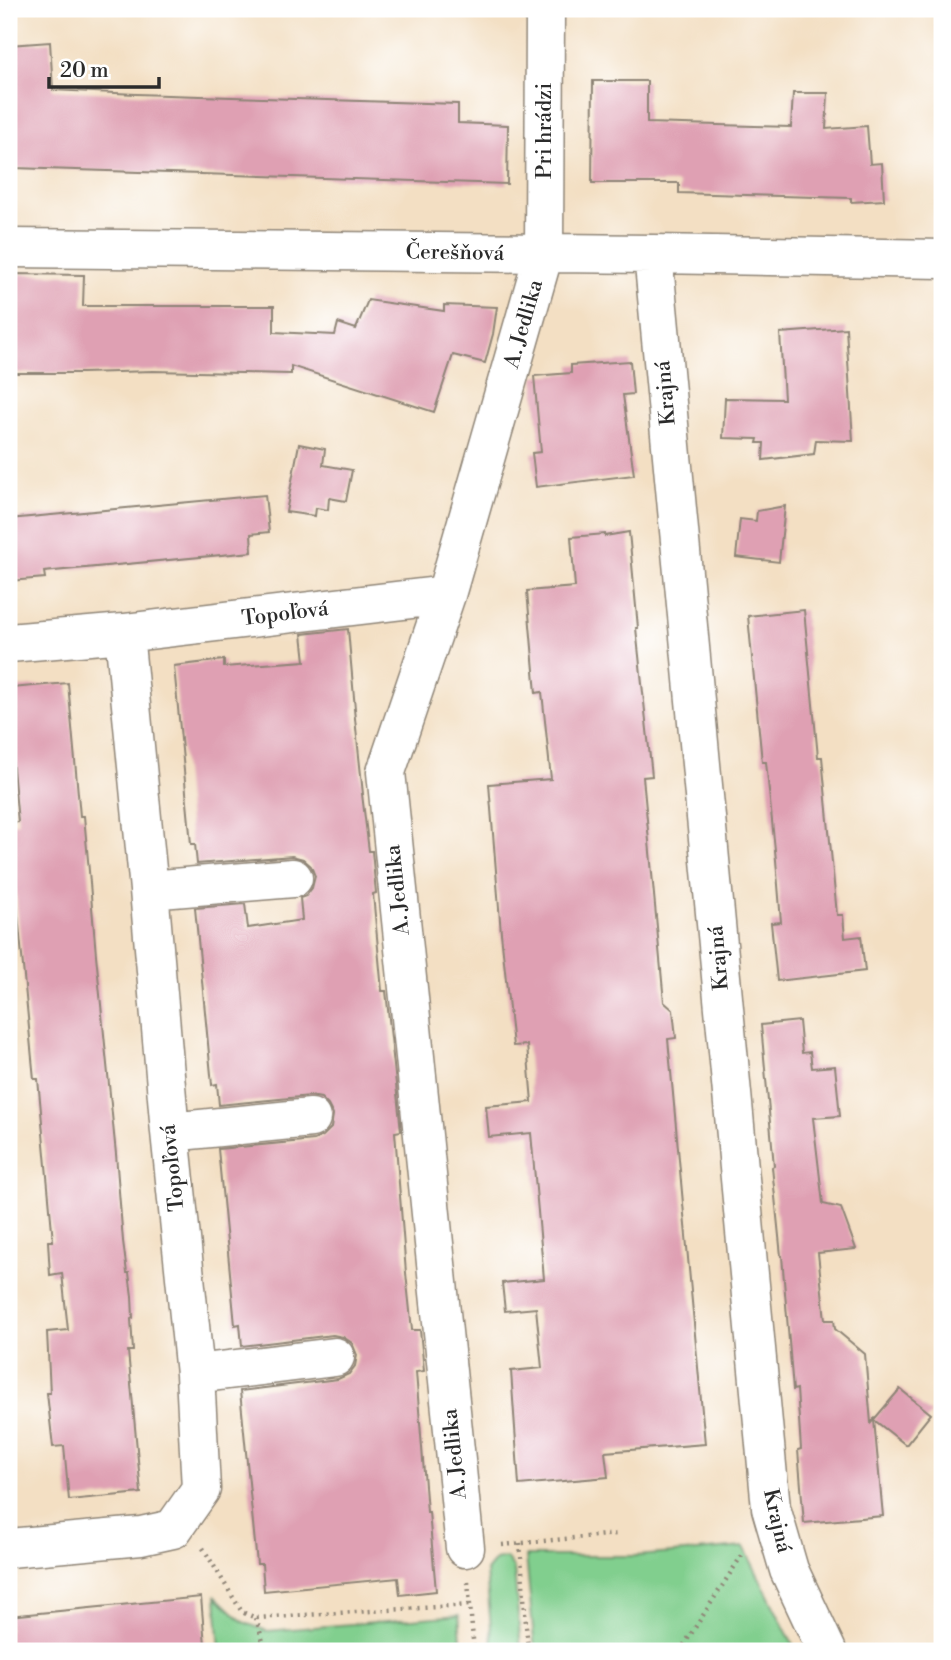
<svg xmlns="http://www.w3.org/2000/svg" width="951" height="1660" viewBox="0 0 951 1660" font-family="'Libre Bodoni',serif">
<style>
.green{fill:#81cf8e;stroke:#567d5c;stroke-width:2}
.building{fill:#dfa0b3}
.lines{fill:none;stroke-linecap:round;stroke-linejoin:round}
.minor-casing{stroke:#8f8577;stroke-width:41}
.path{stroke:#8f8577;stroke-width:4.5;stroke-dasharray:2 5;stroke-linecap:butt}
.minor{stroke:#fff;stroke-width:38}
.labels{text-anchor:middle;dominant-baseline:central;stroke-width:6;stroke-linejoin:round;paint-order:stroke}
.street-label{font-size:21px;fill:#2b2b2b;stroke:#fff}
</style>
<rect width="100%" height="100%" fill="#fff"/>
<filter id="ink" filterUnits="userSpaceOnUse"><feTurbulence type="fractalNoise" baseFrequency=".0143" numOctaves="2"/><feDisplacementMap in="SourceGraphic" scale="14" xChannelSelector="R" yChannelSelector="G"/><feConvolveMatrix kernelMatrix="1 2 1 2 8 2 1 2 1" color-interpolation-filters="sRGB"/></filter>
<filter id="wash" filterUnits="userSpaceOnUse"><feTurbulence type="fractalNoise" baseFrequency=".00686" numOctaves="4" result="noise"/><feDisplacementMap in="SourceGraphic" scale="28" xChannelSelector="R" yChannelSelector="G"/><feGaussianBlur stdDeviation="1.57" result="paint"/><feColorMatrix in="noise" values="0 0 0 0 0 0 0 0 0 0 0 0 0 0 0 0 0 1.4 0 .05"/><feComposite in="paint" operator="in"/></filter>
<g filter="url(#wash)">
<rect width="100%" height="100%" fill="#f3dfc3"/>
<path class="green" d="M744 1547 796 1651H535L526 1556H637Z
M506 1558 514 1569 521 1651H493L486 1571 495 1560Z
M216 1596 243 1622 267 1631 459 1615 462 1651H220Z"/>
<g id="blocks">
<path class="building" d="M50 42 53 90 136 94 458 104V123L508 125 507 184 14 168 9 45Z
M593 81H647V123L791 127 793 93H828L826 129 867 126 870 164 882 163 884 200 851 202V198L679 193V183H592Z
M12 274 84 275 83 306H274V332L335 335 338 323 356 329 368 300 444 311V305L497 307 493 334 485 363 453 355 434 412 291 366V374L153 371 82 373H9V337H11Z
M846 328 853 441 816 440 814 454 763 460 764 443H757L758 439 723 438 725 398 784 399 780 333Z
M630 361 633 394 623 395 634 475 536 487 532 453 541 452 534 376 571 373V365Z
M299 444 325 449 323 465 352 470 346 501 329 498 328 510 316 508 315 516 286 512Z
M265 495 269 532 251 534 252 552 44 572 45 578 9 581V519Z
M785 506 779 562 736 557 740 519 756 521 757 511Z
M629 532 638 628H636L652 776 643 777 664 1002 673 1010 676 1038 668 1039 705 1444 605 1452 608 1477 519 1485 511 1371 542 1368 536 1308 505 1311 502 1283 544 1279 531 1133 489 1137 486 1106 532 1102 527 1045 513 1046 501 933 489 784 551 779 542 692 536 693 527 591 575 587 571 537 605 534V536Z
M804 610 818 757H822L837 915H843L845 938 861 936 865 971 777 981 771 923 781 922 776 860 766 762H762L748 616Z
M348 629 355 709H354L363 794H362L369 851H372L376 893 373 894 382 991H386L401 1131 395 1132 406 1273 412 1330H420L422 1350 424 1371 416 1372 424 1473 427 1512H429L436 1591 400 1595 398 1578 264 1591 262 1564H257L240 1391 338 1379 349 1374 355 1366 357 1355 352 1343 343 1337 333 1335 242 1346 240 1324 235 1325 218 1149 314 1140 323 1136 331 1128 333 1115 328 1105 321 1098 310 1096 219 1105 217 1084 212 1085 195 908 245 904 248 928 302 920 300 898 306 896 312 888 315 876 311 866 303 859 292 856 197 864 195 844H191L174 666 224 660V667L305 661 302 634Z
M68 683 80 816H84L89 871 96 955 116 1154 123 1241 127 1273H129L132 1296 133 1318 131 1319 133 1351H128L141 1493 69 1500 64 1446 53 1447 47 1393H50L47 1332 68 1330 65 1302 62 1273 50 1275 48 1241H53L38 1079H34L9 823 18 822 10 736 15 735 11 688Z
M799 1021 802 1053 810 1052 812 1068 835 1066 840 1116 813 1118 823 1204 841 1208 856 1249 818 1253 825 1320H834L835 1329 865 1354 871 1423 900 1389 931 1414 906 1445 874 1420 883 1516 804 1523 798 1450 801 1449 797 1389 793 1390 782 1256H781L772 1167 774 1166 761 1025Z
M201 1597 205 1645 141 1651H9V1616Z"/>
</g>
</g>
<g filter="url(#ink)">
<use href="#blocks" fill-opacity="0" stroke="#8f8577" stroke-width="2"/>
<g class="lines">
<g class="minor-casing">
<path id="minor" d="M9 248 653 254 942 259
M653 254 771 1508 789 1570 827 1651
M9 643 124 633 446 595
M149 890 293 878
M170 1132 311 1118
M195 1374 335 1357
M9 1548 141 1536 173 1529 201 1489 195 1374 170 1132 149 890 124 633
M465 1548 386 772 446 595 544 253 545 9"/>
</g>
<path class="path" d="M520 1543 528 1651
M502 1545 616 1534
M203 1548 242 1612 256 1618 470 1605
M468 1582 474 1651
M256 1618 265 1648 268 1651
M680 1651 744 1552"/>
<use href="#minor" class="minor"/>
</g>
</g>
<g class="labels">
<g class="street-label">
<text transform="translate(545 131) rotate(-90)">Pri hrádzi</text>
<text transform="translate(455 253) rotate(1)">Čerešňová</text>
<text transform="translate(524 324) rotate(-74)">A. Jedlika</text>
<text transform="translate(666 393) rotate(-95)">Krajná</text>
<text transform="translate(285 614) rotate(-7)">Topoľová</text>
<text transform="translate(398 890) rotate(-96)">A. Jedlika</text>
<text transform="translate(719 958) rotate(-95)">Krajná</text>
<text transform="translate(173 1168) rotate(-96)">Topoľová</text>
<text transform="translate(455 1454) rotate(-96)">A. Jedlika</text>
<text transform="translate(777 1521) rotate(77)">Krajná</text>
</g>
</g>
<rect width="951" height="1660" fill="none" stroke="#fff" stroke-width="35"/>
<path d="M49 77v10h110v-10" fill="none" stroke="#2b2b2b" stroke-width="3.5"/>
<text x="60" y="77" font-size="21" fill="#2b2b2b" stroke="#ffffff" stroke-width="5" paint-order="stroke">20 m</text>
</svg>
